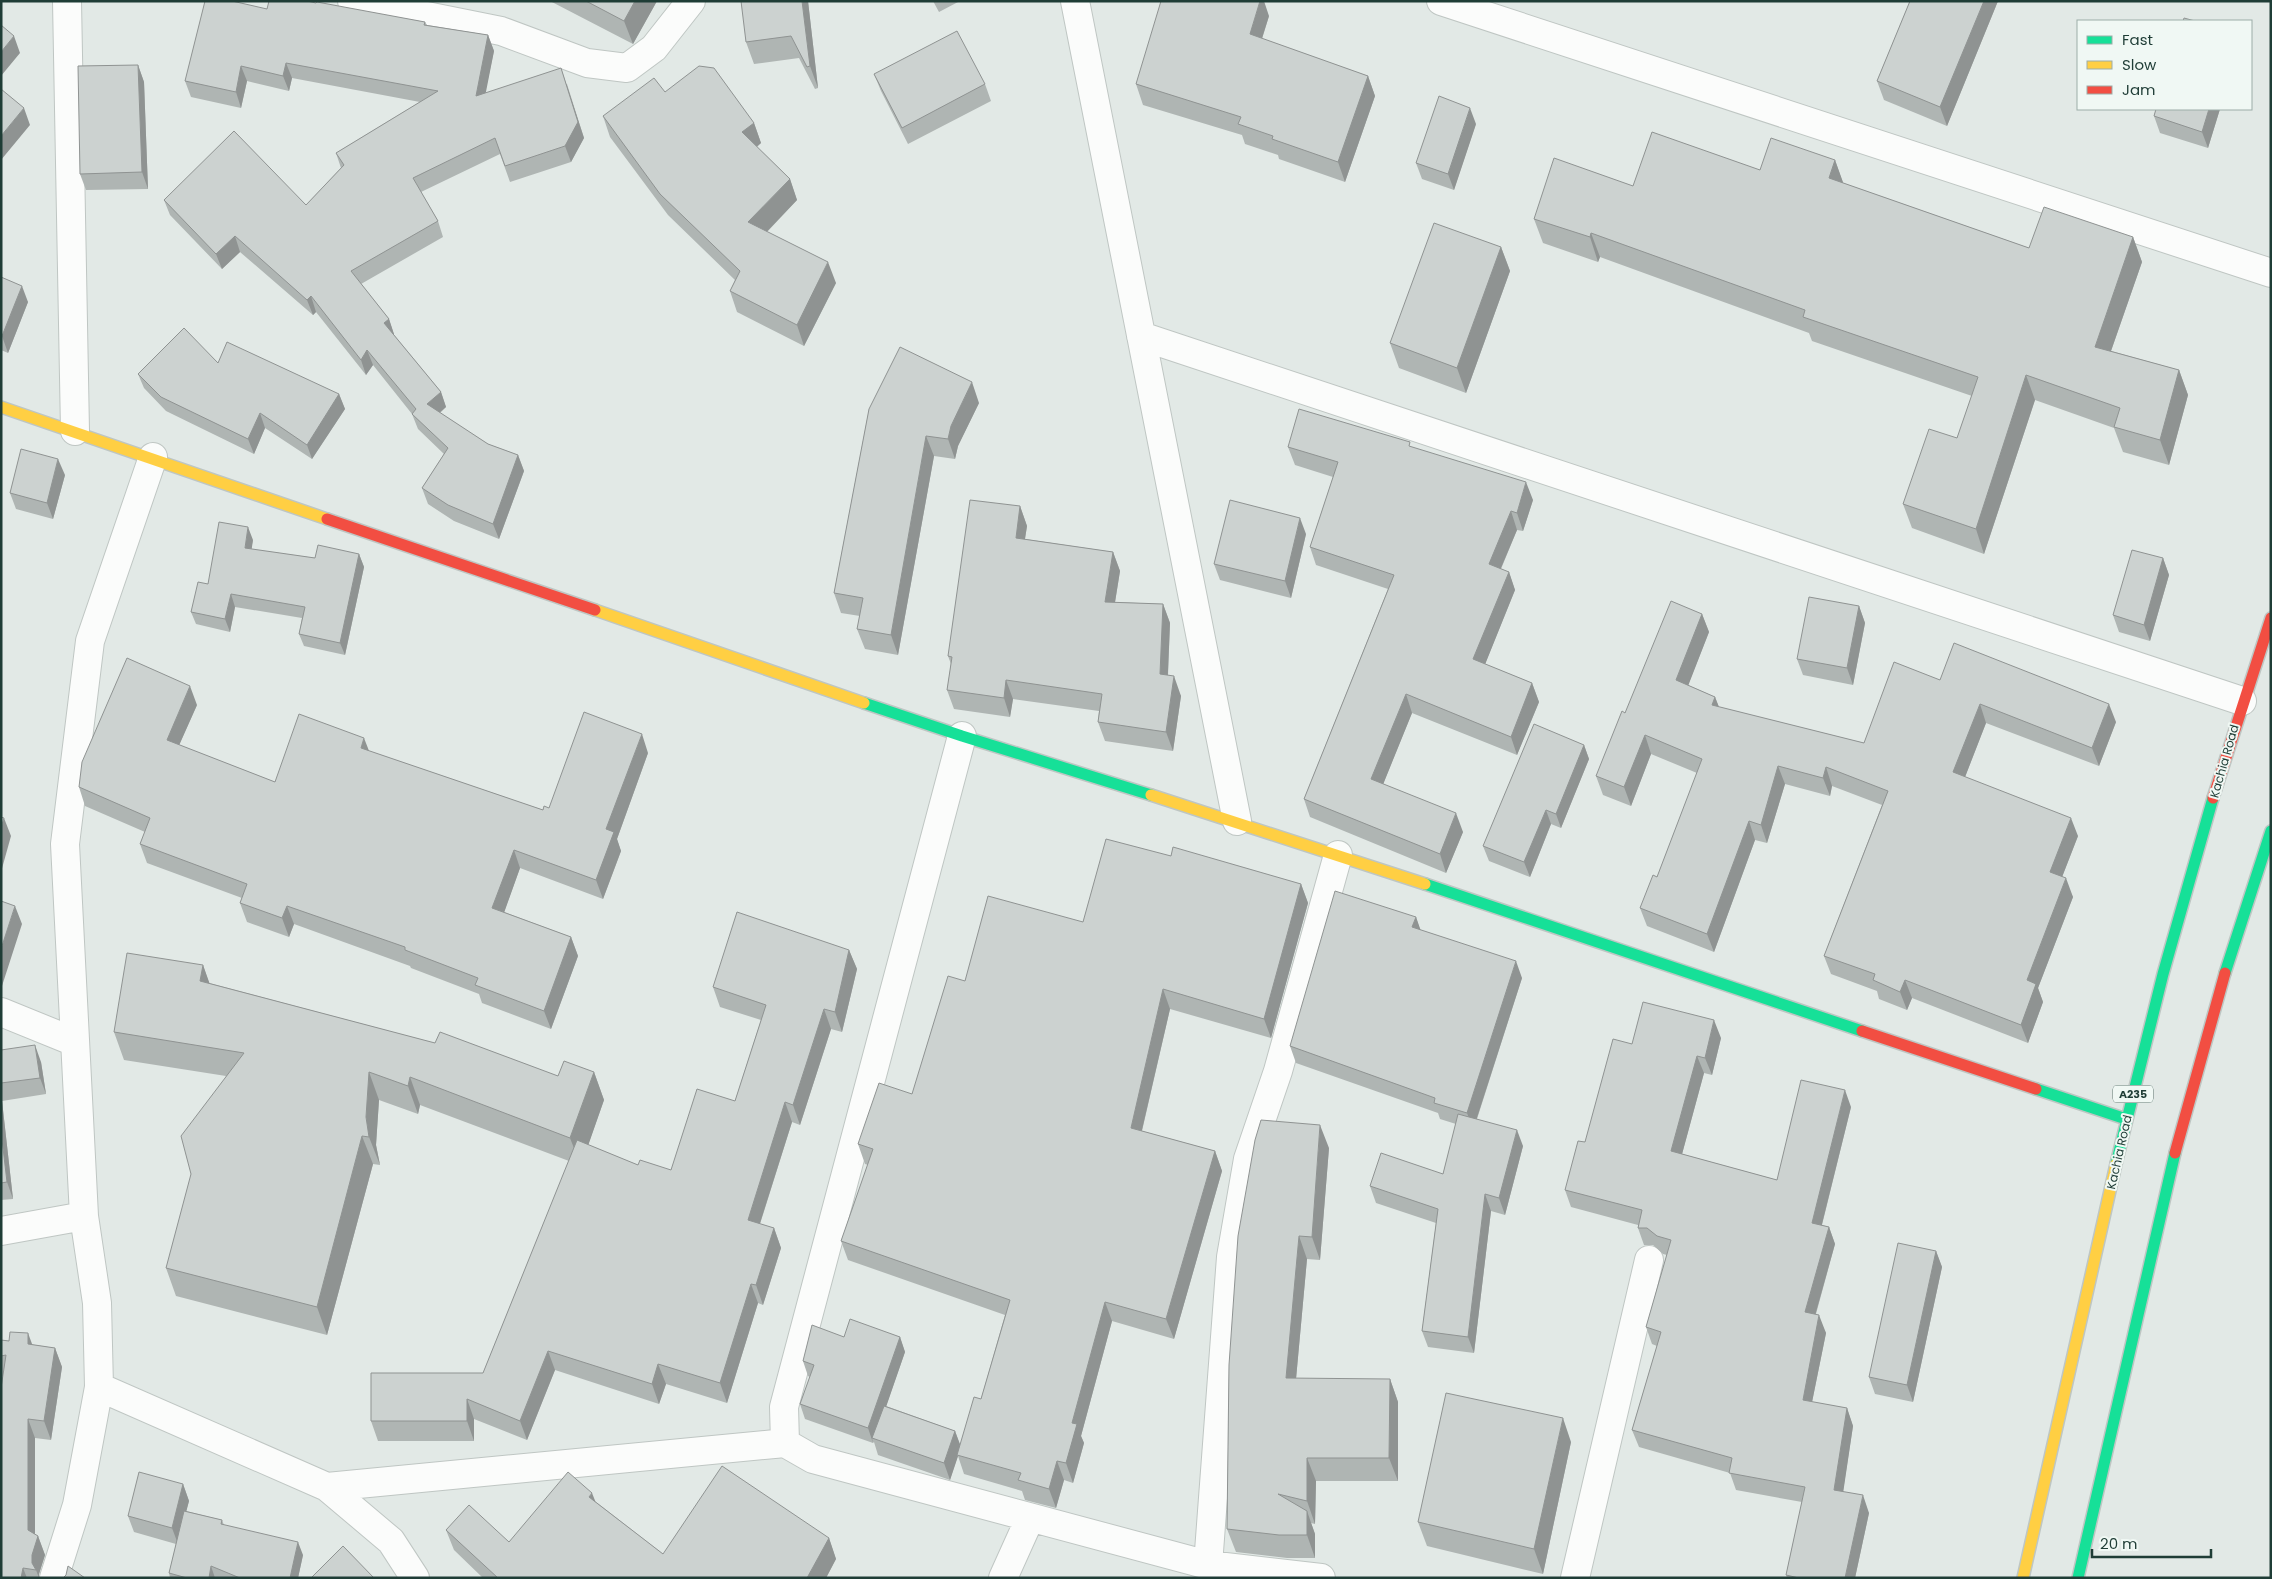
<svg xmlns="http://www.w3.org/2000/svg" width="2272" height="1579" viewBox="0 0 2272 1579" font-family="Poppins,sans-serif">
<style>
.lines{fill:none;stroke-linecap:round;stroke-linejoin:round}
.street-casing{stroke:#bfc6c3;stroke-width:30}
.fast-casing{stroke:#bec6c3;stroke-width:14}
.slow-casing{stroke:#bec6c3;stroke-width:14}
.jam-casing{stroke:#bec6c3;stroke-width:14}
.street{stroke:#fbfcfb;stroke-width:28}
.fast{stroke:#16e098;stroke-width:11}
.slow{stroke:#ffcf43;stroke-width:11}
.jam{stroke:#f24e42;stroke-width:11}
.wall{fill:#afb5b3}
.shaded-wall{fill:#8f9392}
.building{fill:#ccd2d0;stroke:#8f9392}
.labels{text-anchor:middle;dominant-baseline:central;stroke-width:4;stroke-linejoin:round;paint-order:stroke}
.shield{fill:#f0f8f4;stroke:#5e756f;stroke-width:1}
.shield-label{font-size:11px;font-weight:bold;fill:#1f3d36}
.street-label{font-size:12px;fill:#1f3d36;stroke:#f0f8f4}
</style>
<rect width="100%" height="100%" fill="#e2e9e6"/>
<g class="lines">
<g class="street-casing">
<path id="street" d="M67 1 75 431
M352 1 501 31 587 63 627 68 654 48 691 1
M1075 1 1237 821
M1441 1 2271 273
M1141 336 2242 701
M1 1012 75 1042
M1 1231 84 1216
M99 1387 327 1487 391 1541 415 1578
M785 1443 784 1407 962 736
M327 1487 785 1443 813 1459 1208 1565 1321 1578
M1208 1565 1231 1257 1248 1159 1278 1071 1338 855
M54 1578 77 1505 99 1387 97 1303 84 1216 65 844 90 641 153 457
M1003 1578 1030 1518
M1575 1578 1649 1260"/>
</g>
<g class="fast-casing">
<path id="fast" d="M864 703 962 736 1151 795
M1425 884 1862 1031
M2225 973 2271 831
M2036 1089 2126 1119
M2116 1164 2163 974 2213 798
M2078 1578 2175 1153"/>
</g>
<g class="slow-casing">
<path id="slow" d="M1 407 327 519
M595 610 864 703
M1151 795 1425 884
M2023 1578 2116 1164"/>
</g>
<g class="jam-casing">
<path id="jam" d="M327 519 595 610
M2213 798 2271 618
M1862 1031 2036 1089
M2175 1153 2225 973"/>
</g>
<use href="#street" class="street"/>
<use href="#fast" class="fast"/>
<use href="#slow" class="slow"/>
<use href="#jam" class="jam"/>
</g>
<path class="wall" d="M550 1H657L633 44Z
M808 1 818 88 815 89 799 58 754 64 746 42Z
M933 1H960L939 12Z
M1910 1H1998L1947 126 1884 100 1877 81Z
M316 3 425 22 427 25 488 35 494 51 485 93 567 84 584 138 571 162 510 182 500 154 421 192 438 221 443 237 361 284 389 319 394 335 441 392 446 407 440 413 488 444 518 455 524 471 499 539 454 521 428 504 422 488 444 454 418 429 412 414 373 365 366 375 316 312 313 315 240 252 222 269 170 215 164 200 306 205 341 168 336 153 420 102 292 78 289 91 247 81 241 108 191 97 185 81 267 9Z
M1269 16 1262 39 1368 76 1375 96 1345 182 1279 159 1278 155 1245 144 1242 135 1143 105 1136 84Z
M138 65 144 82 148 189 86 190 80 174Z
M874 74 985 84 991 101 908 144 881 91Z
M665 92 754 123 761 143 757 147 790 179 797 200 767 232 836 283 804 346 737 312 730 291 735 280 668 215 610 137 603 116Z
M2156 109H2220L2208 148 2160 133 2154 116Z
M1476 124 1454 190 1422 179 1416 163Z
M1835 160 1843 183 2029 248 2133 237 2142 262 2111 351 2179 370 2188 395 2169 465 2123 452 2114 428 2035 400 1984 554 1912 528 1903 504 1957 438 1972 396 1812 341 1809 333 1600 257 1598 262 1543 243 1534 219 1633 186 1760 170Z
M1501 247 1510 271 1466 393 1399 368 1390 343Z
M1 277 28 302 8 353 1 350Z
M218 363 339 394 345 409 312 459 265 428 254 454 166 411 144 388 138 374Z
M979 403 958 446 955 459 934 456 898 655 865 649 857 629 860 616 841 613 834 593 869 409Z
M1288 447H1412L1533 500 1523 531 1517 530 1501 569 1509 572 1515 590 1485 664 1532 683 1539 702 1517 755 1412 713 1383 784 1463 832 1446 873 1310 817 1304 799 1388 589 1316 565 1310 547 1333 477 1295 465Z
M65 475 53 519 16 509 10 493Z
M1020 506 1027 526 1025 539 1113 552 1120 571 1115 602 1163 604 1170 623 1168 676 1181 696 1173 751 1105 741 1098 722 1099 711 1013 699 1010 717 954 709 947 690 951 664 948 656Z
M1306 534 1291 598 1220 580 1214 564Z
M253 540 251 549 315 558 359 554 364 567 345 655 304 646 299 634 302 618 235 607 230 632 196 624 191 612 208 584Z
M2163 558 2169 575 2150 641 2119 632 2113 615Z
M1859 606 1865 623 1853 685 1803 675 1797 659Z
M1702 614 1709 632 1688 685 1715 697 1719 707 1864 743 1940 680 2116 722 2099 766 1986 723 1965 777 2078 836 2062 877 2073 897 2038 988 2043 1002 2028 1043 1912 998 1907 1010 1879 999 1877 991 1831 974 1824 956 1882 805 1832 786 1830 796 1785 784 1767 843 1755 840 1714 952 1647 926 1640 908 1657 877 1697 773 1651 754 1631 806 1603 795 1596 776 1625 713Z
M197 705 179 745 275 782 369 751 543 810 549 808 648 753 617 839 621 851 603 899 520 868 504 912 571 937 578 956 551 1029 482 1003 479 994 411 968 410 966 294 924 289 937 247 922 240 903 242 898 147 863 140 844 145 832 85 806 79 787Z
M1584 745 1589 759 1561 828 1551 824 1530 877 1489 861 1483 846Z
M1171 856 1301 884 1308 903 1271 1038 1170 1009 1142 1131 1215 1151 1222 1171 1174 1339 1112 1321 1081 1436 1084 1443 1073 1483 1064 1480 1056 1508 1025 1500 1022 1491 964 1474 958 1456 950 1480 878 1455 874 1442 873 1443 805 1419 800 1404 810 1377 808 1376 803 1361 844 1337H900L905 1352 886 1406 955 1431 960 1445 981 1399 1005 1315 848 1260 841 1241 868 1165 865 1164 858 1144 912 1094 965 981 1083 922Z
M1416 917 1420 930 1522 978 1477 1119 1523 1146 1505 1215 1491 1211 1474 1353 1428 1347 1422 1331 1436 1223 1376 1203 1370 1186 1443 1174 1456 1124 1440 1119 1438 1113 1296 1063 1290 1046Z
M849 950 857 969 842 1032 831 1029 800 1125 792 1122 760 1224 774 1228 781 1248 763 1305 758 1303 727 1403 666 1384 659 1404 555 1370 527 1440 474 1419V1441H378L371 1421 483 1373 569 1161 420 1105 418 1114 379 1100 376 1145 380 1165 373 1164 327 1335 176 1296 166 1268 226 1076 124 1060 114 1032 203 965 209 983 558 1076 594 1072 604 1100 588 1145 638 1165 671 1170 735 1101 761 1020 720 1007 713 987Z
M1721 1038 1712 1075 1704 1073 1682 1154 1777 1180 1851 1107 1822 1225 1829 1227 1835 1244 1816 1314 1826 1333 1812 1402 1847 1408 1853 1426 1843 1491 1869 1513 1855 1578H1787L1786 1575 1802 1502 1736 1490 1730 1473 1639 1447 1632 1430 1657 1346 1652 1344 1646 1327 1667 1255 1663 1254 1653 1245H1644L1638 1228V1225L1571 1207 1565 1190 1585 1142 1632 1044Z
M1 1050 41 1062 46 1094 2 1101 13 1199 1 1200Z
M1329 1148 1320 1260 1307 1259 1296 1379H1390L1398 1402V1481H1316L1315 1524 1311 1523 1315 1534V1558H1287L1236 1552 1227 1529 1229 1365Z
M1936 1251 1942 1267 1913 1402 1875 1394 1869 1377Z
M1 1340 55 1348 62 1367 51 1440 35 1438V1534L38 1536 45 1555 39 1574V1578H1L3 1376 1 1377Z
M1571 1442 1543 1574 1427 1546 1418 1522Z
M183 1484 189 1501 186 1511 222 1520 224 1525 303 1555 298 1578H170L169 1573 176 1544 134 1532 128 1516Z
M596 1502 663 1554 829 1538 836 1559 826 1578H483L454 1550 446 1530 509 1542Z"/>
<path class="shaded-wall" d="M635 1H657L633 44 624 21Z
M802 1H808L818 88 810 66Z
M1260 1H1264L1269 16 1257 54 1250 34Z
M1984 1H1998L1947 126 1940 107Z
M488 35 494 51 482 112 476 96Z
M14 36 20 53 1 76V52Z
M286 63 292 78 289 91 283 76Z
M138 65 144 82 148 189 142 172Z
M241 66 247 81 241 108 236 92Z
M561 68 584 138 571 162 565 146Z
M1368 76 1375 96 1345 182 1338 162Z
M24 108 30 125 1 160V136Z
M1470 108 1476 124 1454 190 1448 174Z
M2209 109H2220L2208 148 2202 132Z
M754 123 761 143 749 153 742 132Z
M1835 160 1844 185 1829 178Z
M790 179 797 200 756 243 748 222Z
M1591 233 1600 257 1598 262 1590 237Z
M235 236 240 252 222 269 216 254Z
M2133 237 2142 262 2104 371 2095 347Z
M1501 247 1510 271 1466 393 1457 368Z
M828 262 836 283 804 346 797 325Z
M22 286 28 302 8 353 2 336Z
M311 296 316 312 313 315 307 300Z
M389 319 394 334 390 338 384 323Z
M367 350 373 365 366 375 361 360Z
M2179 370 2188 395 2169 465 2160 440Z
M2026 375 2035 400 1984 554 1976 529Z
M972 382 979 403 958 446 955 459 948 439 951 426Z
M441 392 446 407 432 419 427 404Z
M339 394 345 409 312 459 307 445Z
M260 413 265 428 254 454 248 439Z
M926 436 934 456 898 655 891 635Z
M518 455 524 471 499 539 493 524Z
M58 459 65 475 53 519 47 503Z
M1526 482 1533 500 1523 531 1517 513Z
M1020 506 1027 526 1022 557 1016 538Z
M1511 511 1517 530 1495 582 1489 564Z
M1300 518 1306 534 1291 598 1285 581Z
M248 527 253 540 250 560 245 548Z
M1113 552 1120 571 1112 621 1105 602Z
M359 554 364 567 345 655 340 643Z
M2163 558 2169 575 2150 641 2144 625Z
M1509 572 1515 590 1480 677 1473 659Z
M231 594 235 607 230 632 225 619Z
M1163 604 1170 623 1167 694 1160 674Z
M1859 606 1865 623 1853 685 1847 668Z
M1702 614 1709 632 1683 699 1676 680Z
M1174 676 1181 696 1173 751 1166 732Z
M1006 680 1013 699 1010 717 1004 698Z
M1532 683 1539 702 1517 755 1511 737Z
M190 686 197 705 173 759 167 740Z
M1406 694 1412 713 1378 797 1371 779Z
M1715 697 1722 715 1712 705Z
M1980 704 1986 723 1960 790 1953 772Z
M2109 704 2116 722 2099 766 2092 748Z
M642 734 648 753 617 839 621 851 603 899 596 880 606 829Z
M1645 735 1651 754 1631 806 1624 787Z
M364 738 371 756 361 748Z
M1584 745 1589 759 1561 828 1556 814Z
M1778 766 1785 784 1767 843 1761 825Z
M1826 767 1832 786 1830 796 1823 778Z
M1546 810 1551 824 1530 877 1524 862Z
M1456 813 1463 832 1446 873 1440 854Z
M4 818 11 836 1 872V828Z
M2071 818 2078 836 2057 890 2050 872Z
M1749 821 1755 840 1714 952 1707 934Z
M514 850 520 868 499 927 492 908Z
M2066 878 2073 897 2038 988 2043 1002 2028 1043 2021 1025 2027 980Z
M1301 884 1308 903 1271 1038 1264 1019Z
M15 906 22 924 1 989V949Z
M287 906 294 924 289 937 282 918Z
M1416 917 1422 934 1412 927Z
M571 937 578 956 551 1029 544 1011Z
M849 950 857 969 842 1032 835 1012Z
M1516 961 1522 978 1473 1130 1467 1113Z
M203 965 213 993 200 981Z
M1905 980 1912 998 1907 1010 1900 992Z
M1163 989 1170 1009 1138 1147 1131 1128Z
M824 1009 831 1029 800 1125 793 1105Z
M1714 1020 1721 1038 1712 1075 1705 1058Z
M35 1045 41 1062 46 1094 40 1078Z
M1697 1056 1704 1073 1678 1169 1671 1151Z
M369 1072 379 1100 376 1145 380 1165 369 1137 366 1117Z
M594 1072 604 1100 581 1166 570 1138Z
M410 1077 420 1105 418 1114 408 1086Z
M1845 1090 1851 1107 1818 1240 1812 1223Z
M1 1098 2 1101 13 1199 7 1182 1 1131Z
M785 1102 792 1122 755 1239 748 1220Z
M1320 1125 1329 1148 1320 1260 1312 1237Z
M1517 1130 1523 1146 1505 1215 1499 1198Z
M362 1136 373 1164 327 1335 317 1307Z
M1215 1151 1222 1171 1174 1339 1166 1319Z
M1485 1194 1491 1211 1474 1353 1468 1337Z
M1829 1227 1835 1244 1811 1330 1805 1312Z
M774 1228 781 1248 763 1305 756 1285Z
M1299 1236 1307 1259 1294 1401 1286 1378Z
M1936 1251 1942 1267 1913 1402 1907 1385Z
M751 1284 758 1303 727 1403 720 1383Z
M1105 1302 1112 1321 1081 1436 1084 1443 1073 1483 1066 1463 1072 1423Z
M1819 1315 1826 1333 1809 1417 1803 1400Z
M28 1333 35 1352 28 1344Z
M900 1337 905 1352 875 1439 872 1438 873 1443 868 1428Z
M55 1348 62 1367 51 1440 44 1421Z
M548 1351 555 1370 527 1440 520 1421Z
M658 1364 666 1384 659 1404 652 1384Z
M1390 1379 1398 1402V1481L1389 1458Z
M467 1399 474 1419V1441L467 1421Z
M1847 1408 1853 1426 1841 1507 1834 1490Z
M1563 1418 1571 1442 1543 1574 1534 1549Z
M28 1419 35 1438V1545L38 1536 45 1555 39 1574V1578L36 1570 32 1563 28 1530Z
M955 1431 961 1447 957 1455 958 1456 950 1480 944 1463Z
M1307 1458 1316 1481 1315 1524 1307 1501Z
M1057 1461 1064 1480 1056 1508 1049 1489Z
M183 1484 189 1501 178 1544 172 1528Z
M592 1493 600 1513 589 1497Z
M1863 1495 1869 1513 1855 1578H1845Z
M1307 1511 1315 1534V1558L1307 1535Z
M829 1538 836 1559 826 1578H807Z
M298 1542 303 1555 298 1578H290Z
M211 1566 215 1578H209Z
M23 1568 27 1578H21Z"/>
<path class="building" d="M205 1H232L267 9 269 1H307L316 3 317 2 425 22 424 25 488 35 476 96 561 68 578 122 565 146 505 166 495 138 413 178 438 221 351 271 389 319 384 323 441 392 427 404 488 444 518 455 493 524 448 505 422 488 448 448 412 414 416 409 367 350 361 360 311 296 307 300 235 236 216 254 164 200 234 131 306 205 344 165 336 153 438 91 286 63 283 76 241 66 236 92 185 81Z
M586 1H635L624 21Z
M741 1H802L810 66 807 67 791 36 746 42Z
M1161 1H1260L1250 34 1368 76 1338 162 1272 139 1273 136 1238 124 1241 117 1136 84Z
M1910 1H1984L1940 107 1877 81Z
M2184 18 2195 21H2183Z
M1 25 14 36 1 52Z
M957 31 985 84 902 128 874 74Z
M138 65 142 172 80 174 78 66Z
M699 66 714 68 754 123 742 132 790 179 748 222 828 262 797 325 730 291 740 271 660 194 603 116 654 78 665 92Z
M1 89 24 108 1 136Z
M1439 96 1470 108 1448 174 1416 163Z
M2156 109H2209L2202 132 2154 116Z
M1652 132 1760 170 1771 138 1835 160 1829 178 2029 248 2044 207 2133 237 2095 347 2179 370 2160 440 2114 427 2120 408 2026 375 1976 529 1903 504 1929 429 1957 438 1978 377 1803 317 1805 310 1591 233 1590 237 1534 219 1554 158 1633 186Z
M1434 223 1501 247 1457 368 1390 343Z
M1 277 22 286 2 336H1Z
M184 328 218 363 227 342 339 394 307 445 260 413 248 439 161 397 138 374Z
M900 347 972 382 951 426 948 439 926 436 891 635 857 629 863 598 834 593 869 409Z
M1299 409 1410 442 1409 446 1526 482 1517 513 1511 511 1489 564 1509 572 1473 659 1532 683 1511 737 1406 694 1371 779 1456 813 1440 854 1304 799 1394 575 1310 547 1338 462 1288 447Z
M21 449 58 459 47 503 10 493Z
M970 500 1020 506 1016 538 1113 552 1105 602 1163 604 1160 674 1174 676 1166 732 1098 722 1102 694 1006 680 1004 698 947 690 952 657 948 656Z
M1230 500 1300 518 1285 581 1214 564Z
M219 522 248 527 245 548 315 558 318 545 359 554 340 643 299 634 305 607 231 594 225 619 191 612 198 582 208 584Z
M2132 550 2163 558 2144 625 2113 615Z
M1809 597 1859 606 1847 668 1797 659Z
M1671 601 1702 614 1676 680 1715 697 1712 705 1864 743 1894 662 1940 680 1954 643 2109 704 2092 748 1980 704 1953 772 2071 818 2050 872 2066 878 2027 980 2036 984 2021 1025 1905 980 1900 992 1873 980 1875 974 1824 956 1888 791 1826 767 1823 778 1778 766 1761 825 1749 821 1707 934 1640 908 1653 875 1657 877 1702 759 1645 735 1624 787 1596 776 1622 711 1625 713Z
M127 658 190 686 167 740 275 782 299 714 364 738 361 748 543 810 544 806 549 808 584 712 642 734 606 829 614 832 596 880 514 850 492 908 571 937 544 1011 475 985 478 978 405 950V947L287 906 282 918 240 903 247 884 140 844 150 818 79 787 82 762Z
M1534 724 1584 745 1556 814 1546 810 1524 862 1483 846Z
M1 817 4 818 1 828Z
M1106 839 1171 856 1173 847 1301 884 1264 1019 1163 989 1131 1128 1215 1151 1166 1319 1105 1302 1072 1423 1077 1424 1066 1463 1057 1461 1049 1489 1018 1480 1021 1473 957 1455 974 1397 981 1399 1010 1300 841 1241 873 1149 858 1144 879 1083 912 1094 948 976 965 981 988 896 1083 922Z
M1335 891 1416 917 1412 927 1516 961 1467 1113 1434 1103 1435 1098 1290 1046Z
M1 901 15 906 1 949Z
M737 912 849 950 835 1012 824 1009 793 1105 785 1102 748 1220 774 1228 756 1285 751 1284 720 1383 658 1364 652 1384 548 1351 520 1421 467 1399V1421H371V1373H483L577 1140 638 1165 640 1160 671 1170 697 1089 735 1101 766 1005 713 987Z
M127 953 203 965 200 981 435 1043 440 1032 558 1076 564 1061 594 1072 570 1138 410 1077 408 1086 369 1072 366 1117 369 1137 362 1136 317 1307 166 1268 191 1174 181 1136 244 1053 114 1032Z
M1643 1002 1714 1020 1705 1058 1697 1056 1671 1151 1777 1180 1801 1080 1845 1090 1812 1223 1829 1227 1805 1312 1819 1315 1803 1400 1847 1408 1834 1490 1863 1495 1845 1578H1799L1786 1575 1805 1487 1729 1473 1732 1458 1632 1430 1661 1332 1646 1327 1671 1240 1657 1236 1647 1228H1638L1642 1210 1565 1190 1578 1141 1585 1142 1613 1039 1632 1044Z
M35 1045 40 1078 1 1083V1050Z
M1458 1114 1517 1130 1499 1198 1485 1194 1468 1337 1422 1331 1438 1209 1370 1186 1381 1153 1443 1174Z
M1261 1120 1320 1125 1312 1237 1299 1236 1286 1378 1390 1379 1389 1458H1307V1501L1278 1494 1307 1511V1535H1279L1227 1529 1229 1365 1238 1236 1255 1140Z
M1 1131 7 1182 1 1183Z
M1898 1243 1936 1251 1907 1385 1869 1377Z
M850 1319 900 1337 868 1428 800 1404 814 1365 803 1361 812 1325 844 1337Z
M10 1332 28 1333V1344L55 1348 44 1421 28 1419V1530L38 1536 32 1555V1563L36 1570 23 1568 21 1578H1V1388L6 1355 1 1356V1340L9 1341Z
M1446 1393 1563 1418 1534 1549 1418 1522Z
M884 1406 955 1431 944 1463 872 1438Z
M722 1466 829 1538 807 1578H498L446 1530 469 1505 509 1542 568 1472 592 1493 589 1497 663 1554Z
M139 1472 183 1484 172 1528 128 1516Z
M184 1511 222 1520 221 1524 298 1542 290 1578H240L211 1566 209 1578H187L169 1573Z
M343 1546 374 1578H311Z
M68 1566 85 1578H63L66 1575Z"/>
<g class="labels">
<rect class="shield" x="2113" y="1085.5" width="40" height="17" rx="4"/>
<g class="shield-label">
<text x="2133" y="1094">A235</text>
</g>
<g class="street-label">
<text transform="translate(2224 761) rotate(-74)">Kachia Road</text>
<text transform="translate(2119 1152) rotate(-77)">Kachia Road</text>
</g>
</g>
<rect width="2272" height="1579" fill="none" stroke="#1f3d36" stroke-width="5"/>
<rect x="2077" y="20" width="175" height="90" fill="#f0f8f4" stroke="#9cada8"/>
<rect x="2087" y="36" width="25" height="8" fill="#16e098" stroke="#9cada8"/>
<text x="2122" y="45" font-size="15" fill="#1f3d36">Fast</text>
<rect x="2087" y="61" width="25" height="8" fill="#ffcf43" stroke="#9cada8"/>
<text x="2122" y="70" font-size="15" fill="#1f3d36">Slow</text>
<rect x="2087" y="86" width="25" height="8" fill="#f24e42" stroke="#9cada8"/>
<text x="2122" y="95" font-size="15" fill="#1f3d36">Jam</text>
<path d="M2092 1549v8h119v-8" fill="none" stroke="#1f3d36" stroke-width="2.5"/>
<text x="2100" y="1549" font-size="15" fill="#1f3d36" stroke="#f0f8f4" stroke-width="4" paint-order="stroke">20 m</text>
</svg>
